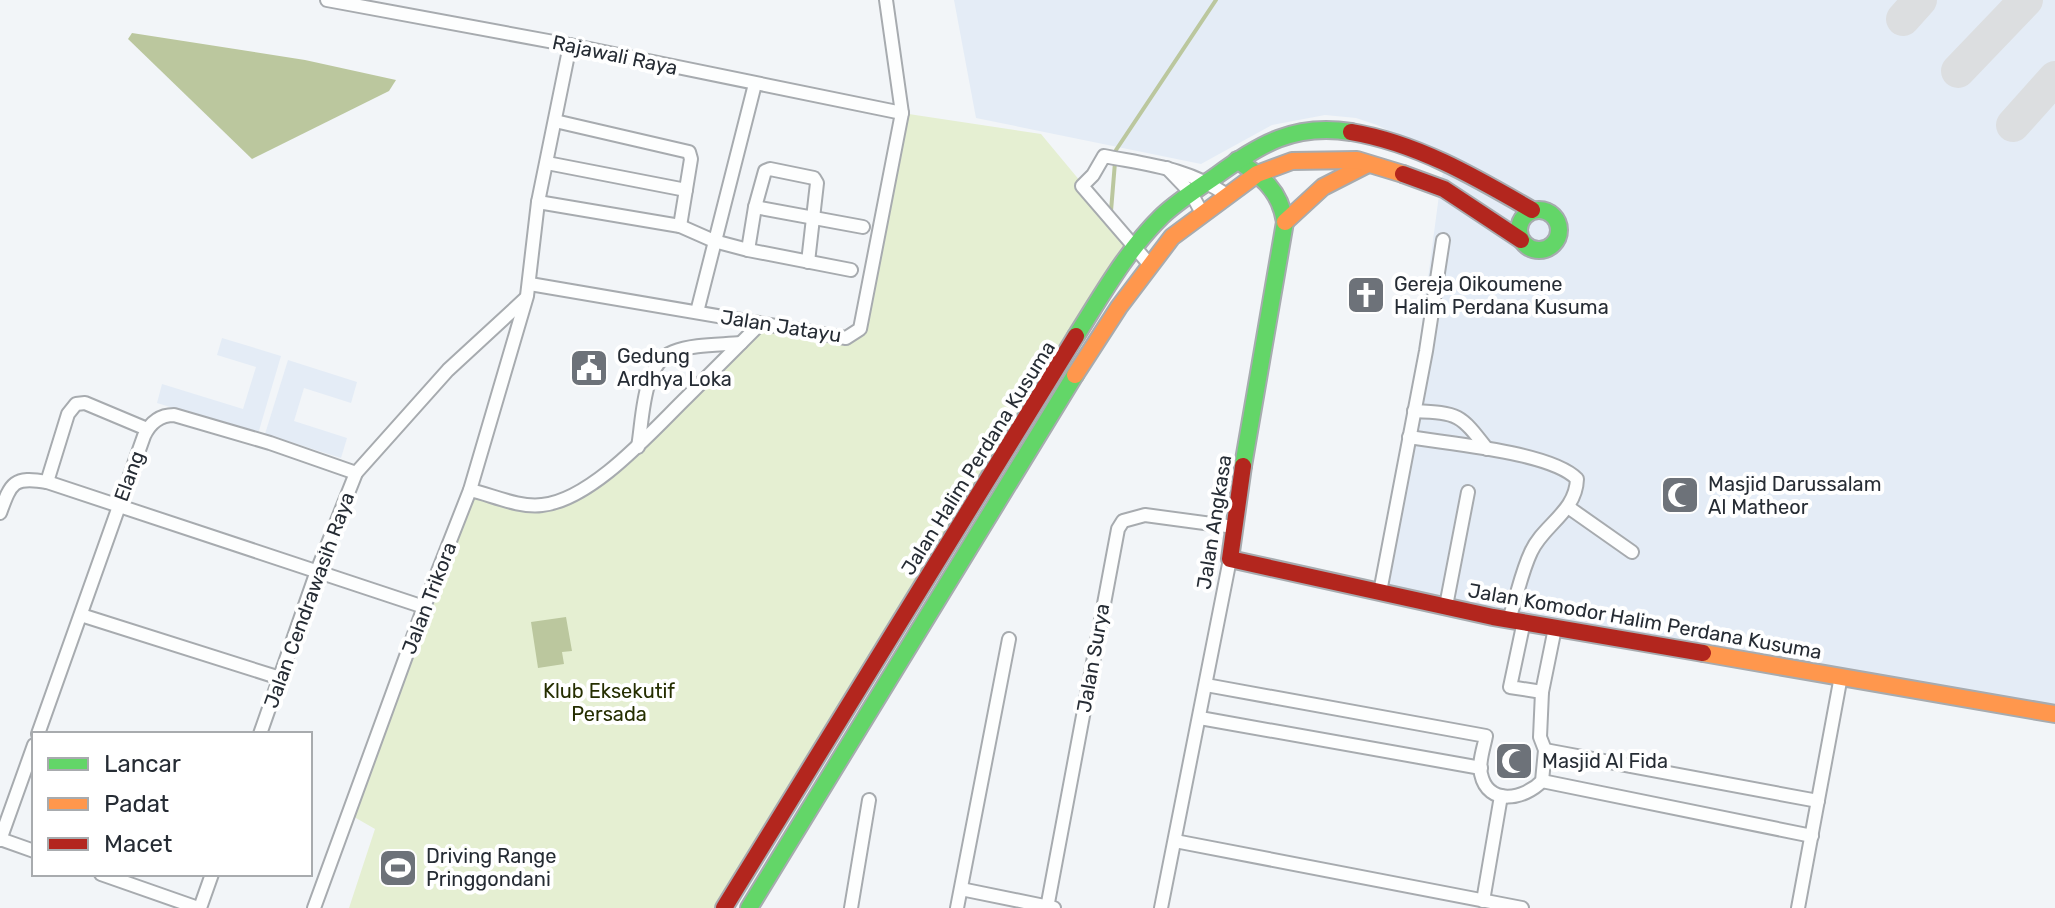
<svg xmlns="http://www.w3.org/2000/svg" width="2055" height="908" viewBox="0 0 2055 908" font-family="Rubik,sans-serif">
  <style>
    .built { fill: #e4ecf6 }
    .green { fill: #e5efd2 }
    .water { fill: #bbc79e }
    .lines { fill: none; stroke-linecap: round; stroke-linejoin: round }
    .stream { stroke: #bbc79e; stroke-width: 4 }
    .taxiway { stroke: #dcdee0; stroke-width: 34 }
    .street-casing { stroke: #a7abaf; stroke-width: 16 }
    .fast-casing { stroke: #a7abaf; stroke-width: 20 }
    .slow-casing { stroke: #a7abaf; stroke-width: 20 }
    .jam-casing { stroke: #a7abaf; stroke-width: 20 }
    .street { stroke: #fdfefe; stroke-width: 12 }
    .fast { stroke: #63d668; stroke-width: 16 }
    .slow { stroke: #ff974d; stroke-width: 16 }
    .jam { stroke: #b3261e; stroke-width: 16 }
    .labels { text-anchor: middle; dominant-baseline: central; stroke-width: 8; stroke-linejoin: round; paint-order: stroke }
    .street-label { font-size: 20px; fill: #262c34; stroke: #fff }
    .poi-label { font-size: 20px; fill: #262c34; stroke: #fff; text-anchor: start }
    .park-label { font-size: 20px; fill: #252e00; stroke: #fff }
  </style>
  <rect width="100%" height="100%" fill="#f2f5f8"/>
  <g class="built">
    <path d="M954,0H2055V711L1818,665L1376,588L1407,437L1441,180L1447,160L1377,125L1356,118L1325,115L1272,125L1201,164L976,118Z"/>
    <path d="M222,338L281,356L258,434L157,403L162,384L243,409L256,367L217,355Z"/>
    <path d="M288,360L357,382L351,403L304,388L294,421L347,438L341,458L265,434Z"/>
  </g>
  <path class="green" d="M902,113L1041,134L1135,247L724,908H349L375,829L349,814L470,490L542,505L611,470L760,324L855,334Z"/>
  <g class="water">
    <path d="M132,33L305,60L396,80L389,91L252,159L128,39Z"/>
    <path d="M566,617L572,651L562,652L564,664L538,668L531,622Z"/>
  </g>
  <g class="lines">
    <path class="stream" d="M1111,211L1116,150L1216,0"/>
    <g class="taxiway">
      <path d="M1903,19L1920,0"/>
      <path d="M1958,71L2026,0"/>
      <path d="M2013,125L2055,78"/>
    </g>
    <defs>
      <g id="street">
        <path d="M327,0L570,45L902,113"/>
        <path d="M555,121L689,152L691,159L680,226"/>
        <path d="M547,163L686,190"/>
        <path d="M1167,168L1191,193L1202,213"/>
        <path d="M538,202L680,226L714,241L748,250L851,270"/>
        <path d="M755,207L863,227"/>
        <path d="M748,250L755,207L765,171L770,169L814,178L817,183L808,262"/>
        <path d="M1150,265L1082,186L1093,175L1104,156C1150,165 1187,168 1227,195"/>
        <path d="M530,284L846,338L860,329L902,113L886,0"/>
        <path d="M697,312L755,84"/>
        <path d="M1414,411C1459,413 1460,414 1487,449"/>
        <path d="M1409,437C1449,444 1551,452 1577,479C1576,512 1543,525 1531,552C1521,573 1517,597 1509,619"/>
        <path d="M638,447C643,419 642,364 673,352C693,344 720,345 741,343"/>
        <path d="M47,482L68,414L76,404L85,403L147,429"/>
        <path d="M470,490C492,495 519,508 542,505C592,500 652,431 687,397C711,373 736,348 760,324"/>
        <path d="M1568,507L1632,552"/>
        <path d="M0,513C11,483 13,476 47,482L424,607"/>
        <path d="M1380,592L1426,351L1443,240"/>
        <path d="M1446,606L1468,492"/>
        <path d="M81,615L280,678"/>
        <path d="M1524,621L1510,687L1542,692"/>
        <path d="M1206,685L1486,736C1484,747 1478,763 1481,774C1488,807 1525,799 1542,781L1545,750L1540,737L1542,692L1555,628"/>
        <path d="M1200,718L1481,768"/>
        <path d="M38,734L144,436C150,423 159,415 174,415L270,443L356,473"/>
        <path d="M260,734L317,571L356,473L448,370L525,299"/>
        <path d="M1545,750L1818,801"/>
        <path d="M1542,781L1812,836"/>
        <path d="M0,839L34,851"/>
        <path d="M0,840L34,745"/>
        <path d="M1175,841L1522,908"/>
        <path d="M101,874L198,908"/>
        <path d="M961,889L1054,908"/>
        <path d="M1483,901L1501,796"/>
        <path d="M200,908L212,874"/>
        <path d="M314,908L424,607L470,490L527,296L538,202L570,45"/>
        <path d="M851,908L869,800"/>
        <path d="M957,908L1009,639"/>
        <path d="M1047,908L1118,529L1123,521L1145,515L1234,527"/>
        <path d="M1161,908L1230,559"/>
        <path d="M1798,908L1841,676"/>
      </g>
      <g id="fast">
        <path d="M1237,160C1262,177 1280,190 1285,222L1243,466"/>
        <circle cx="1539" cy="230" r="20"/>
        <path d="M1076,336C1102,295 1127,250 1162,216C1178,201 1197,189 1216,176C1260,144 1294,123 1351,132"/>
        <path d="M749,908L1075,375"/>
      </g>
      <g id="slow">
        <path d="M1285,222L1323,187L1368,164"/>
        <path d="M1075,375L1119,307L1172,237L1257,174L1292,161L1357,160L1403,174"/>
        <path d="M1703,653L2055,714"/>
      </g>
      <g id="jam">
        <path d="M1351,132C1417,143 1475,177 1532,210"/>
        <path d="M1403,174L1444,189L1521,240"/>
        <path d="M1243,466L1230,559L1493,617L1703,653"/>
        <path d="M724,908L1076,336"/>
      </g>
    </defs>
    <use href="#street" class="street-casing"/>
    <use href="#fast" class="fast-casing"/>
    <use href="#slow" class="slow-casing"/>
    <use href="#jam" class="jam-casing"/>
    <use href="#street" class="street"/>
    <use href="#fast" class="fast"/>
    <use href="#slow" class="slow"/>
    <use href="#jam" class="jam"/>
  </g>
  <defs>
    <symbol id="church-square" viewBox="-11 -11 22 22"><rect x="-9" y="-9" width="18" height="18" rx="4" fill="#6d7279" stroke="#fff"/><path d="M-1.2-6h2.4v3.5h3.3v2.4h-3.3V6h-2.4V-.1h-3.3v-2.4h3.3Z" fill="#fff"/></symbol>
    <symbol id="civic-square" viewBox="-11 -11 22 22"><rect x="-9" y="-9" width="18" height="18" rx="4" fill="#6d7279" stroke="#fff"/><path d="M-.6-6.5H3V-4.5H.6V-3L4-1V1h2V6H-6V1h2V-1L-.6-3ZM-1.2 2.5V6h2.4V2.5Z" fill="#fff"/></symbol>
    <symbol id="mosque-square" viewBox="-11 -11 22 22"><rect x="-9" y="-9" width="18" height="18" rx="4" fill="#6d7279" stroke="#fff"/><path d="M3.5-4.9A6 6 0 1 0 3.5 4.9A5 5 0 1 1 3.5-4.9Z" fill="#fff"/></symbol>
    <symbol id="stadium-square" viewBox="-11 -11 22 22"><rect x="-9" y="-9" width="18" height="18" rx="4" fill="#6d7279" stroke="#fff"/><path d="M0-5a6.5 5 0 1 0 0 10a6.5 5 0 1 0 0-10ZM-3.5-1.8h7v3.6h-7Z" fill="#fff"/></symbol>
  </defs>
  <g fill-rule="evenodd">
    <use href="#church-square" x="1344" y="273" width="44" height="44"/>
    <use href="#civic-square" x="567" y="346" width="44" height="44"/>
    <use href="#mosque-square" x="1658" y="473" width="44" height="44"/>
    <use href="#mosque-square" x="1492" y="739" width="44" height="44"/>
    <use href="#stadium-square" x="376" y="846" width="44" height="44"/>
  </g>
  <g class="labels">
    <g class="street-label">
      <text transform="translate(615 55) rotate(12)">Rajawali Raya</text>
      <text transform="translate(781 326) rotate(9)">Jalan Jatayu</text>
      <text transform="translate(978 458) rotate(-58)">Jalan Halim Perdana Kusuma</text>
      <text transform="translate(129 476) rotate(-70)">Elang</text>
      <text transform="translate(1214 522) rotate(-81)">Jalan Angkasa</text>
      <text transform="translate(429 598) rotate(-69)">Jalan Trikora</text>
      <text transform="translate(309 600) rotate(-70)">Jalan Cendrawasih Raya</text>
      <text transform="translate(1645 621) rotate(10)">Jalan Komodor Halim Perdana Kusuma</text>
      <text transform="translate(1093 658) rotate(-80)">Jalan Surya</text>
    </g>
    <g class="poi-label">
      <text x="1394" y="284">Gereja Oikoumene<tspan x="1394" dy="23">Halim Perdana Kusuma</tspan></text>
      <text x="617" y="356">Gedung<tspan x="617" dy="23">Ardhya Loka</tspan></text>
      <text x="1708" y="484">Masjid Darussalam<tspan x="1708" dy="23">Al Matheor</tspan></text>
      <text x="1542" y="761">Masjid Al Fida</text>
      <text x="426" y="856">Driving Range<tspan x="426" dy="23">Pringgondani</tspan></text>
    </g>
    <g class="park-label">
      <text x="609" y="691">Klub Eksekutif<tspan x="609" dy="23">Persada</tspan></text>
    </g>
  </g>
  <rect x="32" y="732" width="280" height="144" fill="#ffffff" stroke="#a8abae" stroke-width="2"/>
  <rect x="48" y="758" width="40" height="12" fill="#63d668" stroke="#a8abae" stroke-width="2"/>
  <text x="104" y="772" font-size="24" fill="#262c34">Lancar</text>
  <rect x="48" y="798" width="40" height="12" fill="#ff974d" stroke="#a8abae" stroke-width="2"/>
  <text x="104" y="812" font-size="24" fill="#262c34">Padat</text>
  <rect x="48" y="838" width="40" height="12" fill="#b3261e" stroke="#a8abae" stroke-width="2"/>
  <text x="104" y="852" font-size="24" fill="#262c34">Macet</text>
</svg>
